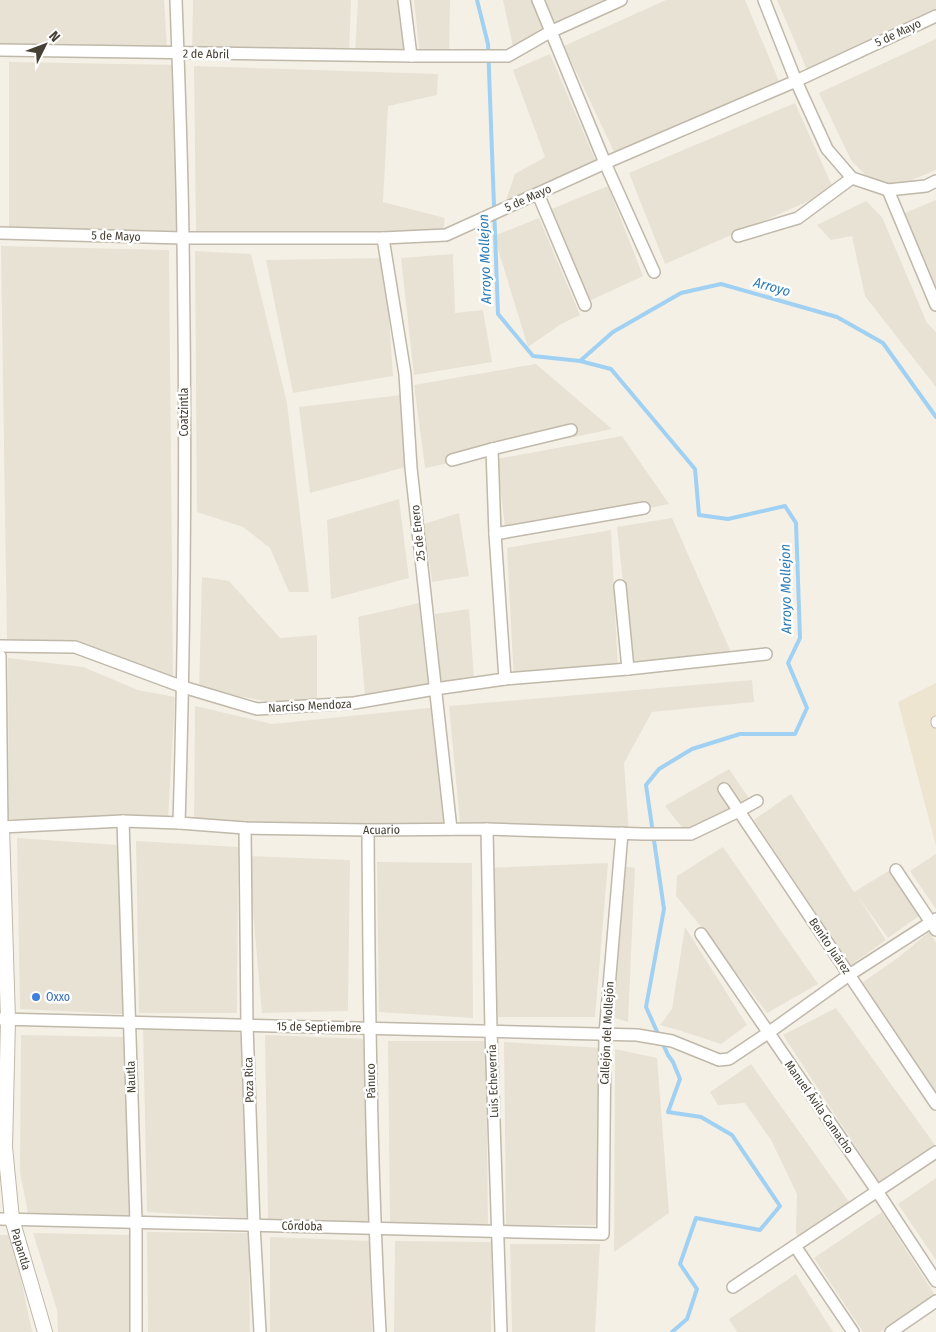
<svg xmlns="http://www.w3.org/2000/svg" width="936" height="1332" viewBox="0 0 936 1332" font-family="'Fira Sans Condensed',sans-serif">
  <style>
    .residential { fill: #e8e2d4 }
    .education { fill: #ede5d0 }
    .lines { fill: none; stroke-linecap: round; stroke-linejoin: round }
    .stream { stroke: #a0d1f3; stroke-width: 4 }
    .pedestrian-casing { stroke: #c0b8a9; stroke-width: 11 }
    .minor-casing { stroke: #c0b8a9; stroke-width: 14 }
    .tertiary-casing { stroke: #c0b8a9; stroke-width: 16 }
    .pedestrian { stroke: #fff; stroke-width: 9 }
    .minor { stroke: #fff; stroke-width: 11 }
    .tertiary { stroke: #fff; stroke-width: 14 }
    .shop-dot { fill: #3f7fe0; stroke: #fff; stroke-width: 2 }
    .labels { text-anchor: middle; dominant-baseline: central; stroke-width: 5; stroke-linejoin: round; paint-order: stroke }
    .street-label { font-size: 12px; fill: #474035; stroke: #fff }
    .shop-label { font-size: 12px; fill: #366cbe; stroke: #fff; text-anchor: start }
    .water-label { font-size: 14px; font-style: italic; fill: #2b7bb6; stroke: #fff }
  </style>
  <rect width="100%" height="100%" fill="#f4f0e6"/>
  <g class="residential">
    <path d="M0,0H164L167,49L0,47Z"/>
    <path d="M193,0H351L349,54L192,51Z"/>
    <path d="M358,0H407L412,55H355Z"/>
    <path d="M414,0H450L449,57L420,58Z"/>
    <path d="M503,0H532L545,37L514,51Z"/>
    <path d="M545,0H618L556,28Z"/>
    <path d="M666,0H745L781,86L617,158L564,46Z"/>
    <path d="M777,0H936V14L808,72Z"/>
    <path d="M936,39V170L902,184L873,183L851,160L819,93Z"/>
    <path d="M550,54L597,164L505,203L515,174L545,157L513,70Z"/>
    <path d="M9,62L180,65L177,233L9,227Z"/>
    <path d="M194,66L438,74L437,95L388,106L383,202L445,218L443,231L347,235L196,234Z"/>
    <path d="M795,103L834,190L665,264L629,173Z"/>
    <path d="M608,186L643,276L587,302L549,210Z"/>
    <path d="M936,200V288L905,213Z"/>
    <path d="M866,201L882,217L927,323L936,332V387L865,296L852,236L831,240L817,225Z"/>
    <path d="M539,218L580,315L561,324L528,347L494,236Z"/>
    <path d="M1,246L169,250L173,680L78,646L7,643Z"/>
    <path d="M195,251L251,254L287,403L309,592H289L270,548L243,527L197,512Z"/>
    <path d="M453,254L455,313L483,310L492,362L414,375L401,258Z"/>
    <path d="M385,258L393,376L293,393L266,260Z"/>
    <path d="M536,364L612,429L425,468L414,385Z"/>
    <path d="M401,395L406,467L310,493L299,407Z"/>
    <path d="M622,436L669,504L506,536L497,459Z"/>
    <path d="M399,499L409,578L331,599L327,520Z"/>
    <path d="M459,513L469,576L432,582L424,524Z"/>
    <path d="M672,518L734,659L633,674L617,527Z"/>
    <path d="M611,530L618,671L514,682L507,548Z"/>
    <path d="M202,577L229,581L280,638L317,635V700L282,704L199,689Z"/>
    <path d="M419,603L428,686L365,696L358,617Z"/>
    <path d="M469,609L474,678L441,682L435,614Z"/>
    <path d="M8,658L83,667L138,690L175,697L168,820L9,819Z"/>
    <path d="M752,680L754,702L652,712L624,763L629,833H461L449,706Z"/>
    <path d="M195,706L272,724L438,707L449,833L194,826Z"/>
    <path d="M729,769L750,800L685,831L665,806Z"/>
    <path d="M791,794L854,892L890,870L919,916L888,938L857,895L886,940L848,967L748,824Z"/>
    <path d="M17,838L118,845L123,1014L20,1009Z"/>
    <path d="M136,841L238,847L237,1013H139Z"/>
    <path d="M723,847L818,984L767,1013L694,918L676,896L677,876Z"/>
    <path d="M936,854V909L910,871Z"/>
    <path d="M248,856L350,860L348,1011L262,1013Z"/>
    <path d="M377,862L472,863L473,1018L379,1012Z"/>
    <path d="M608,863L595,1017H498L486,868Z"/>
    <path d="M622,866L635,868L628,1022L612,1017Z"/>
    <path d="M685,927L747,1025L721,1044L675,1029L660,1025L672,1009Z"/>
    <path d="M929,932L936,942V1093L860,984L899,957Z"/>
    <path d="M836,1008L935,1145L879,1182L783,1035Z"/>
    <path d="M143,1028L246,1032L248,1218L147,1212Z"/>
    <path d="M21,1035L126,1037L129,1222L29,1218L20,1172Z"/>
    <path d="M265,1035L368,1039L371,1221L268,1222Z"/>
    <path d="M388,1041H486L488,1227L390,1224Z"/>
    <path d="M504,1042L603,1048L602,1225H506Z"/>
    <path d="M615,1049L657,1058L669,1213L614,1252Z"/>
    <path d="M751,1064L849,1202L799,1241L796,1233L797,1194L771,1140L745,1103L718,1105L710,1092Z"/>
    <path d="M936,1178V1260L898,1204Z"/>
    <path d="M882,1212L936,1297L880,1332H863L814,1258Z"/>
    <path d="M147,1232L249,1233L250,1332H148Z"/>
    <path d="M33,1233L132,1235V1332H58L57,1310Z"/>
    <path d="M0,1235H12L32,1332H0Z"/>
    <path d="M270,1237L369,1241L372,1332H270Z"/>
    <path d="M395,1241L492,1242L491,1332H394Z"/>
    <path d="M510,1244H600L595,1332H512Z"/>
    <path d="M796,1274L833,1332H737L729,1319Z"/>
  </g>
  <path class="education" d="M936,683V846L898,702Z"/>
  <g class="lines">
    <g class="stream">
      <path d="M477,0L488,44L498,314L533,356L580,361L611,369L695,469L699,515L728,519L785,506L796,523L800,638L788,663L807,708L795,734H740L692,749L659,769L646,785L664,909L646,1007L659,1036"/>
      <path d="M580,361L613,332L681,293L721,284L837,317L883,343L936,417"/>
      <path d="M662,1042L668,1055L673,1062L680,1079L668,1112L701,1117L732,1135L780,1206L760,1230L696,1218L680,1264L697,1289L687,1319L672,1332"/>
    </g>
    <defs>
      <path id="pedestrian" d="M936,721V723"/>
      <g id="minor">
        <path d="M176,0C179,80 182,160 183,240C186,434 185,629 179,823"/>
        <path d="M404,0L411,56"/>
        <path d="M538,0L605,163L654,272"/>
        <path d="M764,0L796,81L827,149L852,178L888,190L926,186L936,181"/>
        <path d="M0,50L411,56H508L550,32L621,0"/>
        <path d="M888,190L936,305"/>
        <path d="M538,194L585,305"/>
        <path d="M0,233L183,238H383L446,235L605,163L796,81L936,16"/>
        <path d="M738,236L798,218L852,178"/>
        <path d="M383,238L405,374L411,468L451,829"/>
        <path d="M492,449L495,534L505,679"/>
        <path d="M452,460L492,449L571,430"/>
        <path d="M495,534L644,508"/>
        <path d="M620,586L628,669"/>
        <path d="M0,646L75,647L183,687L257,709L354,703L435,689L505,679L628,669L766,654"/>
        <path id="s1" d="M0,656L2,827L123,821L179,823L245,828L368,830L487,829L643,834H691L739,811L757,801"/>
        <path d="M724,789L936,1104"/>
        <path d="M123,821L136,1222V1332"/>
        <path d="M245,828L247,1025L254,1225L260,1332"/>
        <path d="M487,829L491,1031L501,1332"/>
        <path d="M368,830C369,997 371,1165 380,1332"/>
        <path d="M896,870L936,930"/>
        <path d="M701,934L877,1191L936,1281"/>
        <path d="M0,1019L637,1035L672,1041L719,1060L729,1059L768,1033L849,975L936,919"/>
        <path d="M0,1219L603,1234L605,1034L622,833"/>
        <path d="M795,1246L853,1332"/>
        <path d="M733,1287L936,1152"/>
        <path d="M891,1332L936,1301"/>
      </g>
      <g id="tertiary">
        <path id="s2" d="M0,827H2L8,1020L5,1147L12,1219L45,1332"/>
      </g>
    </defs>
    <use href="#pedestrian" class="pedestrian-casing"/>
    <use href="#minor" class="minor-casing"/>
    <use href="#tertiary" class="tertiary-casing"/>
    <use href="#pedestrian" class="pedestrian"/>
    <use href="#minor" class="minor"/>
    <use href="#tertiary" class="tertiary"/>
  </g>
  <circle class="shop-dot" cx="36" cy="997" r="5"/>
  <g class="labels">
    <g class="street-label">
      <text transform="translate(898 33) rotate(-25)">5 de Mayo</text>
      <text transform="translate(206 54) rotate(1)">2 de Abril</text>
      <text transform="translate(528 198) rotate(-24)">5 de Mayo</text>
      <text transform="translate(116 236) rotate(2)">5 de Mayo</text>
      <text transform="translate(184 412) rotate(-90)">Coatzintla</text>
      <text transform="translate(418 533) rotate(-96)">25 de Enero</text>
      <text transform="translate(310 706) rotate(-3)">Narciso Mendoza</text>
      <text stroke="none"><textPath href="#s1" startOffset="551">Acuario</textPath></text>
      <text transform="translate(830 946) rotate(56)">Benito Juárez</text>
      <text transform="translate(319 1027) rotate(1)">15 de Septiembre</text>
      <text transform="translate(607 1033) rotate(-87)">Callejón del Mollejón</text>
      <text transform="translate(131 1077) rotate(-92)">Nautla</text>
      <text transform="translate(249 1080) rotate(-92)">Poza Rica</text>
      <text transform="translate(371 1081) rotate(-91)">Pánuco</text>
      <text transform="translate(493 1081) rotate(-92)">Luis Echeverría</text>
      <text transform="translate(819 1107) rotate(55)">Manuel Ávila Camacho</text>
      <text transform="translate(302 1226) rotate(1)">Córdoba</text>
      <text stroke="none"><textPath href="#s2" startOffset="426">Papantla</textPath></text>
    </g>
    <g class="shop-label">
      <text x="46" y="997">Oxxo</text>
    </g>
    <g class="water-label">
      <text transform="translate(485 259) rotate(-92)">Arroyo Mollejon</text>
      <text transform="translate(772 287) rotate(16)">Arroyo</text>
      <text transform="translate(786 589) rotate(-91)">Arroyo Mollejon</text>
    </g>
  </g>
  <g transform="translate(45 45) rotate(48)" stroke="#ffffff" stroke-width="4" paint-order="stroke">
  <path d="M0-4L9 19L0 12L-9 19Z" fill="#474035"/>
  <text y="-8" font-size="14" font-weight="bold" text-anchor="middle" fill="#474035">N</text>
  </g>
</svg>
